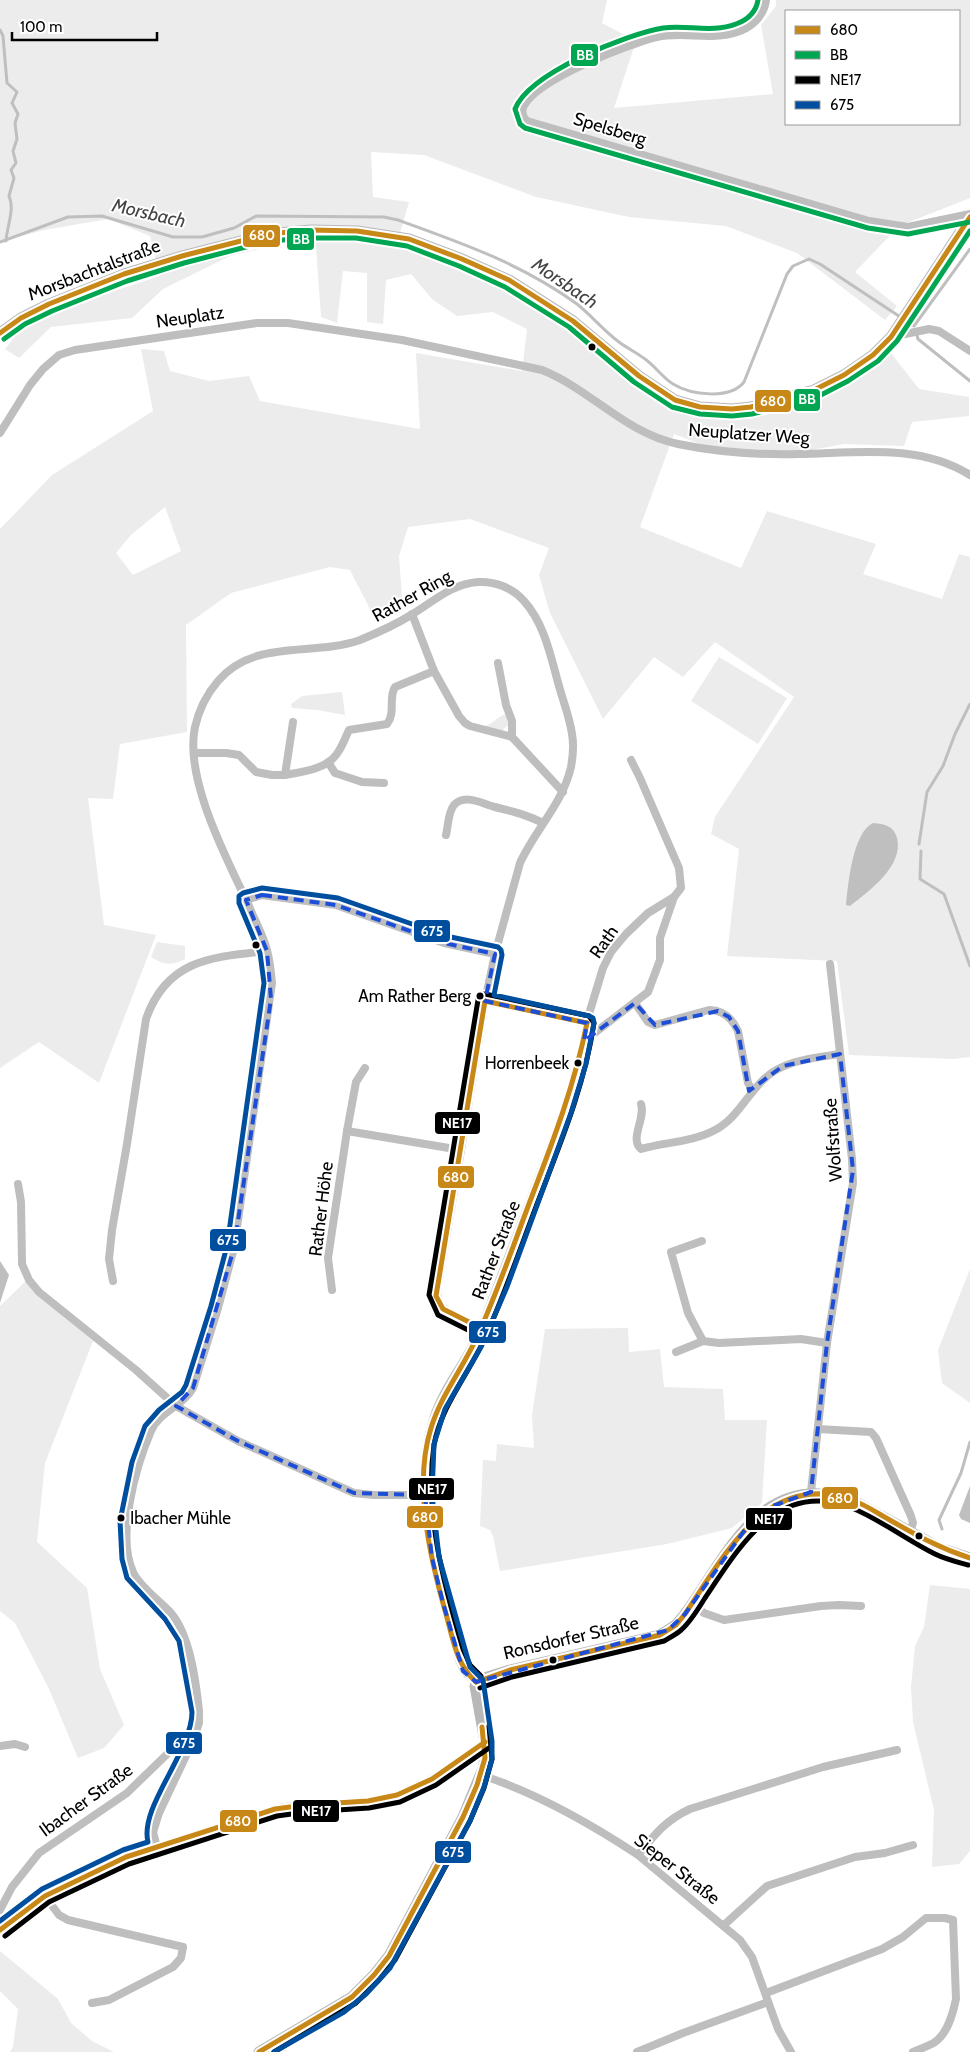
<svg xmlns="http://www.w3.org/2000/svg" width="970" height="2052" viewBox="0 0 970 2052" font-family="Cabin,sans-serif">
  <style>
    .green { fill: #ececec; fill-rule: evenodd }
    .water { fill: #bfbfbf }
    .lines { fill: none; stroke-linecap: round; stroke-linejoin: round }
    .stream { stroke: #bfbfbf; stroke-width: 3 }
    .street { stroke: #bebebe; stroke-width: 8 }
    .secondary { stroke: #b8b8b8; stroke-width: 11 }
    .bus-1-casing { stroke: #fff; stroke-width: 9 }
    .bus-2-casing { stroke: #fff; stroke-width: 9 }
    .bus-3-casing { stroke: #fff; stroke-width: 9 }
    .bus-4-casing { stroke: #fff; stroke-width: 9 }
    .bus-1 { stroke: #c88817; stroke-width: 5 }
    .bus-2 { stroke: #00a651; stroke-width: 5 }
    .bus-3 { stroke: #000; stroke-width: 5 }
    .bus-4 { stroke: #004f9f; stroke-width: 5 }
    .marked { fill: none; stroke: #1d4ed8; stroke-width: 4; stroke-dasharray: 10 6; stroke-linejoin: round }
    .bus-dot { fill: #000; stroke: #fff; stroke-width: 2 }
    .labels { text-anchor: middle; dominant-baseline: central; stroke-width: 4; stroke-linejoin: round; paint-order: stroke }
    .bus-label { font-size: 17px; fill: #000; stroke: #fff; text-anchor: end }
    .street-label { font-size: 18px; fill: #000; stroke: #fff }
    .water-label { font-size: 19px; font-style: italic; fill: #444; stroke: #fff }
    .line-badge { stroke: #fff; stroke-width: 2 }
    .badge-label { font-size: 14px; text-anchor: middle; font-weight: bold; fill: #fff }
  </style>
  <rect width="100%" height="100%" fill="#fff"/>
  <g class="green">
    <path d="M0,0H607L602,23L636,41L614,108L773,94L761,25L776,6V0H970V198L899,226L855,272L897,306L885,320L797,253L726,226L629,217L536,197L424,155L371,152L373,197L409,202L398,240L413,242L507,285L578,331L664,402L699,414L754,415L805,399L891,353L919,389L969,397V416L912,422L904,446L844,444L801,452L716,450L674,434L640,527L741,568L767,511L876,544L863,574L942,599L959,554L970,557V1057L954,1059L849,1055L837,961L727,956L739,849L711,834L715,817L794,697L715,642L683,677L654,657L603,719L550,613L539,575L549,548L470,519L408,527L399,556L403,611L377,623L350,570L330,567L231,593L186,625L187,732L120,744L113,799L88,798L104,925L156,935L99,1083L39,1042L0,1068V529L52,475L153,411L141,349L164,351L170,371L209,381L249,376L260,401L420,429L416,353L522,371L527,329L493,312L457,316L432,299L411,274L386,280L383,324L367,322V273L343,271L337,323L321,317L316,247L281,244L230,256L163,289L132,318L51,327L19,358L5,349L21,329L74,304L160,276L150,236L108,219L44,230L0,242ZM786,11H959V124H786ZM165,507L181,551L133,575L116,553L131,535Z"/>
    <path d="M719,657L787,698L758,744L691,701Z"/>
    <path d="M342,692L345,715L317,710L292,708L291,704L302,696Z"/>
    <path d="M507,714L509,724L502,731L484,726C494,725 497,715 507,714Z"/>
    <path d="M157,942L185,946V959C171,966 164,965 151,957Z"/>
    <path d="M970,1269V1403L942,1383L938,1350Z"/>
    <path d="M27,1280L46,1300L93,1341L45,1463L37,1542L87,1588L100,1669L124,1725L104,1748L78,1758L49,1689L15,1623L0,1611V1306Z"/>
    <path d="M628,1328L629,1352L660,1349L664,1387L723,1389L725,1420H767L762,1503L732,1528L667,1544L500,1571L493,1536L490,1530L480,1526L483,1460L496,1461L497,1444L534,1448L532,1415L545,1329Z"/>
    <path d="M930,1585L970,1589V1851L959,1864L932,1867L934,1810L913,1722L911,1687L915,1646L924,1627Z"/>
    <path d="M0,1951L58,1999L71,2023L92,2041L114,2052H10L13,2047L18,2009L0,1991Z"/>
  </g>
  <g class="water">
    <path d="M873,823C885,824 894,826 897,838C904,866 869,891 850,906L846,905C848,884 853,832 873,823Z"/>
    <path d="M0,1261L9,1275L0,1303Z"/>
    <path d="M970,1486V1523L961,1519L959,1515Z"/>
  </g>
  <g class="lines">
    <g class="stream">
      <path d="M0,30L3,36L7,83L17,92L12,103L18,114L15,123L17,139L13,151L16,163L11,170L14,178L9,196C15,209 7,226 6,241"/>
      <path d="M0,242L68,217L102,216L173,237H202L234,228L256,216L384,217L398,220C462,243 522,264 577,304C592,316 604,331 619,342C627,348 637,353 645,359C655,366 663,378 673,384C691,395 730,400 744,382L787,274L793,266L809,259L820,264L914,326L970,249"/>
      <path d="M916,332L918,339L970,381"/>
      <path d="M919,844L927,792L943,766L955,734L970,704"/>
      <path d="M921,851L920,879L944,894L970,966"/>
      <path d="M942,1529L939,1520L961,1473L970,1442"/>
    </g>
    <g class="street">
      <path d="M766,0C764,16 752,27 737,32C712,41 683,31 657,37C637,41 495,93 527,121L869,221L908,227L970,214"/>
      <path d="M891,337L929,329L939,331L970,351"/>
      <path d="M0,433L30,385L43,369L59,355L75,350L257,323H288L402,340L542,370C590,389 625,433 678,444C717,452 759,455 799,454C856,453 919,443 970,475"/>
      <path d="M498,663L506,705L512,721V737"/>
      <path d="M434,671L459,716L465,723L470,726L512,737L563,792"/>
      <path d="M194,753H226L239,755L256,772L272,775H285L293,722"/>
      <path d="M328,762L335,773L362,782L384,783"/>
      <path d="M285,775C301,772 326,769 336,755C342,748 345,738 349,730L387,724C396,713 388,698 395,687L434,671L412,614"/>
      <path d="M446,835C448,827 448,812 454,805C465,793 483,804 495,807C514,812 525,814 543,823"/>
      <path d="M246,900L262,895L336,905L444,943L495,954"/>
      <path d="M485,1001L587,1023"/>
      <path d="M635,1003L648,1022L655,1025L709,1010C723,1010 732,1018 738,1031L748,1083L753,1091"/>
      <path d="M584,1041L648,992L660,960V938L674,897"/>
      <path d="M365,1068L356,1082L347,1131L461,1150"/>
      <path d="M641,1104C646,1118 629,1139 641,1149C665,1142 693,1142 715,1130C736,1119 746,1097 762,1081C782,1060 814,1058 840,1054"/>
      <path d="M18,1184L21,1202L22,1264L29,1280L39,1292L136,1370L176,1406L238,1441L354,1493L374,1495H425"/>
      <path d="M702,1241L671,1252L688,1313L703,1341"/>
      <path d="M113,1281L109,1259L112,1230L127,1144L146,1019C167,959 212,957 267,951"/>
      <path d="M332,1290L328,1258L347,1131"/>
      <path d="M676,1352L703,1341L719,1343L801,1339L827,1343"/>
      <path d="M818,1429L871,1432L876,1438L911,1516L913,1523L910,1532"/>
      <path d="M811,1492L827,1343L853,1183L852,1159L830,964"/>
      <path d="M692,1604L704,1613L724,1620L821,1606L839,1605L861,1606"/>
      <path d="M476,1682C458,1670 456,1649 450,1629C431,1563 412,1486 433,1419C443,1386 468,1359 481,1328L564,1111L579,1062L589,1014L603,968L611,952L626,934L648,913L674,897L681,888L679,868L640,778L631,760"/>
      <path d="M0,1746L15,1744L25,1747"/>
      <path d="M481,1775C537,1793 588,1822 638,1855L740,1940L752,1957L778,2029L791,2052"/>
      <path d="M157,1847L153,1832L159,1813L192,1743L199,1723V1711C196,1682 190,1635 171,1613C160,1601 139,1586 133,1572C116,1535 136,1466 151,1431C159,1412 183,1406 193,1388L218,1308L234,1248L272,983C271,972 270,961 267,950C263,935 255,921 249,906C227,859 184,779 195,727C199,709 206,695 218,681C255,638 312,657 360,640C377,633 395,625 411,615C433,602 451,584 478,582C495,581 513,588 524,601C546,625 552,663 561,693C565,706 570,720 572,734C574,745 573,756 571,767C563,803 535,830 520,863L495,954L485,1001L461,1150L437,1291C436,1314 465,1320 481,1328"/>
      <path d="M638,1855C655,1834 666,1820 690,1809L823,1767L897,1750"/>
      <path d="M45,1896L59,1915L68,1920L183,1947L181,1958L173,1967L109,2000L92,2003"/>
      <path d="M0,1910L12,1887L39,1853L127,1793L198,1724"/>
      <path d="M724,1925L767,1886L855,1857L885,1853L913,1845"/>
      <path d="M0,1930L45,1896L126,1857L275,1809C314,1800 361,1807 397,1795C429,1785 457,1761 485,1742"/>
      <path d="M766,1993L882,1949L903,1937L926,1918H945L953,1920L956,1999C953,2013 948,2033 935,2042C929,2046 920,2049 913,2052"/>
      <path d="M637,2052L683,2033L768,2002"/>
    </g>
    <g class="secondary">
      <path d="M0,333L21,318L49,304L124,274L182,256L268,234L311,230L357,231L409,239L462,259L509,280L573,321L639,376L675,400L700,407L732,409L751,407L814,390L844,375L873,355L891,337L970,217"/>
      <path d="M259,2052L352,1997L374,1975L389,1956L463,1817L484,1766L485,1742L475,1686L478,1680L510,1670L660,1635L676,1625L685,1614C729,1553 762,1468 854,1501L940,1548L970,1558"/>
    </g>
    <defs>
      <g id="bus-1">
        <path d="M0,333L21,318L49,304L124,274L182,256L268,234L311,230L357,231L409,239L462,259L509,280L573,321L639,376L675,400L700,407L732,409L751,407L814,390L844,375L873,355L891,337L970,217"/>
        <path d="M485,1001L587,1023"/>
        <path d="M481,1328L443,1309L436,1296L485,1001"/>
        <path d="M476,1682C456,1664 453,1639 446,1614C430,1558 413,1485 431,1428C441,1395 463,1368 477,1337C498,1291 514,1243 532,1196C554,1139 575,1083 587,1023"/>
        <path d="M476,1682L510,1670L660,1635L676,1625L685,1614C725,1555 768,1468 854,1501C866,1505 877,1513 888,1519C916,1535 939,1548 970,1558"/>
        <path d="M0,1930L45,1896L126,1857L275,1809L305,1805L368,1801L397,1795L432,1779L485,1742"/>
        <path d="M259,2052L352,1997L374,1975L389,1956L463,1817L477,1785L485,1758L482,1727"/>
      </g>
      <g id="bus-2">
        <path d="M758,0C756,12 747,20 736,24C713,33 688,25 663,28C627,34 529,73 515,109L520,124L525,128L868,228L908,234L970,222"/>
        <path d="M4,339L25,324L52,311L127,281L184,263L269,241L311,238H356L407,246L459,266L505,287L569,327L634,382L672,407L700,414L732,416L752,414L817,397L848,381L878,361L897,341L970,231"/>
      </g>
      <g id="bus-3">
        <path d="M472,1332L438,1315L429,1295L478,1000L480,995L485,994L589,1016L594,1023C585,1084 561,1142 539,1199C521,1246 505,1294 484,1340C468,1375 441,1406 434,1445C424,1513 444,1585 463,1649L470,1665L481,1676"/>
        <path d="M480,1688L512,1677L664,1641C669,1638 675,1635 680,1631C690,1623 698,1609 705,1598C740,1546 778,1479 852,1508C881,1520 907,1540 935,1554C945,1559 957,1562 968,1565"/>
        <path d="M5,1936L49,1902L129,1864L277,1816L306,1812L369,1808L400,1802L436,1785L489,1748"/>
        <path d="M274,2052L356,2003L379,1980L395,1960L470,1821L484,1788L492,1759L489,1726"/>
      </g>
      <path id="bus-4" d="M0,1921L42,1889L123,1850L148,1842C139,1807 192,1752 192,1712L179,1641L165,1619L127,1578L122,1559L120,1521L132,1462L145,1426L159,1410L182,1392L186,1385L211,1306L227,1246L264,983L260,953L239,903V896L243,893L262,888L338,898L446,936L498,947L501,950L502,955L494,995L589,1016L593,1018L594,1023L586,1064L571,1113L507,1287L481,1347L445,1409L434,1444L432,1495L439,1557L470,1667L483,1680L492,1741V1759L484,1787L470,1821L390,1968L366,1994L344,2012L274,2052"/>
    </defs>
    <use href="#bus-1" class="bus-1-casing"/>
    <use href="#bus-2" class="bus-2-casing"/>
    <use href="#bus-3" class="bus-3-casing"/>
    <use href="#bus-4" class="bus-4-casing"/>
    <use href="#bus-1" class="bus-1"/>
    <use href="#bus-2" class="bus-2"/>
    <use href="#bus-3" class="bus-3"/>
    <use href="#bus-4" class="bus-4"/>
  </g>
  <path class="marked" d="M262,895L336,905L444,943L495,954L485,1001L587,1023L584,1041L635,1003L655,1025L718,1011L729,1017L738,1031L749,1091L783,1066L840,1054L853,1170L827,1343L811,1492L770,1507L749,1524L685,1614L668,1630L476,1682L463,1671L443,1603L432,1558L425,1495L354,1493L238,1441L176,1406L193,1388L234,1248L271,999L267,951L246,900Z"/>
  <g class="bus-dot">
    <circle cx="592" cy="347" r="4.5"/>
    <circle cx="256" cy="945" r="4.5"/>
    <circle cx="480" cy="996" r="4.5"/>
    <circle cx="578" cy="1063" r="4.5"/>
    <circle cx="121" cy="1518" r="4.5"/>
    <circle cx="919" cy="1536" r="4.5"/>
    <circle cx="553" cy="1660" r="4.5"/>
  </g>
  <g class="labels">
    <g class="bus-label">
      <text x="471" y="996">Am Rather Berg</text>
      <text x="569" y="1063">Horrenbeek</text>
      <text x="130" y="1518" text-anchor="start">Ibacher Mühle</text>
    </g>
    <g class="street-label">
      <text transform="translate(610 129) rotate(17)">Spelsberg</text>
      <text transform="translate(94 270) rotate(-21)">Morsbachtalstraße</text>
      <text transform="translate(190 317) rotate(-8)">Neuplatz</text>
      <text transform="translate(749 434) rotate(4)">Neuplatzer Weg</text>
      <text transform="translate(412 596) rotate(-29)">Rather Ring</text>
      <text transform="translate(604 942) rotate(-55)">Rath</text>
      <text transform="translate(833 1140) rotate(-94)">Wolfstraße</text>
      <text transform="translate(321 1209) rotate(-83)">Rather Höhe</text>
      <text transform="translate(496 1250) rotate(-69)">Rather Straße</text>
      <text transform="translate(571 1638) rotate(-13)">Ronsdorfer Straße</text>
      <text transform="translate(86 1800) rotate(-36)">Ibacher Straße</text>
      <text transform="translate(677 1869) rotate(38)">Sieper Straße</text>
    </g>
    <g class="water-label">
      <text transform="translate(149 213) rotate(13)">Morsbach</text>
      <text transform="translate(565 283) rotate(34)">Morsbach</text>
    </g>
  </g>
  <g class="line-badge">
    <rect x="570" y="43" width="29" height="24" rx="5" fill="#00a651"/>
    <rect x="242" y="224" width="39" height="24" rx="5" fill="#c88817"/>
    <rect x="286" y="227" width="29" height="24" rx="5" fill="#00a651"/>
    <rect x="793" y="388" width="28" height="24" rx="5" fill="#00a651"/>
    <rect x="754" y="389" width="38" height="24" rx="5" fill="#c88817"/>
    <rect x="413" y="919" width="38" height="24" rx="5" fill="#004f9f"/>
    <rect x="434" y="1111" width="47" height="24" rx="5" fill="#000"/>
    <rect x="437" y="1165" width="38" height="24" rx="5" fill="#c88817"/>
    <rect x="209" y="1228" width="38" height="24" rx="5" fill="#004f9f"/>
    <rect x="468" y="1320" width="39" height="24" rx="5" fill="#004f9f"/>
    <rect x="408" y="1477" width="47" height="24" rx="5" fill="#000"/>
    <rect x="821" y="1486" width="38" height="24" rx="5" fill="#c88817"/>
    <rect x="406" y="1505" width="38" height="24" rx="5" fill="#c88817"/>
    <rect x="745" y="1507" width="48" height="24" rx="5" fill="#000"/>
    <rect x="165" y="1731" width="38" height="24" rx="5" fill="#004f9f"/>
    <rect x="292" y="1799" width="48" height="24" rx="5" fill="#000"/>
    <rect x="219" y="1809" width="39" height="24" rx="5" fill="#c88817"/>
    <rect x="434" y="1840" width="38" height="24" rx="5" fill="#004f9f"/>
  </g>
  <g class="badge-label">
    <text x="585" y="60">BB</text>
    <text x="262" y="240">680</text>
    <text x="301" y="244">BB</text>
    <text x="807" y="404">BB</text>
    <text x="773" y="406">680</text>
    <text x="432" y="936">675</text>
    <text x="457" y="1128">NE17</text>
    <text x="456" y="1182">680</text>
    <text x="228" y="1245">675</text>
    <text x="488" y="1337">675</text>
    <text x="432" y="1494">NE17</text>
    <text x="840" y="1503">680</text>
    <text x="425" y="1522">680</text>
    <text x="769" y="1524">NE17</text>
    <text x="184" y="1748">675</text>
    <text x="316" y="1816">NE17</text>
    <text x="238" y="1826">680</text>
    <text x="453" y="1857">675</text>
  </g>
  <rect x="785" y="10" width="175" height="115" fill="#ffffff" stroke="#999999"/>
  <rect x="795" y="26" width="25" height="8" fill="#c88817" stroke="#999999"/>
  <text x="830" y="35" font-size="15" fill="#000000">680</text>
  <rect x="795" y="51" width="25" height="8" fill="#00a651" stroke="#999999"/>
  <text x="830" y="60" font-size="15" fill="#000000">BB</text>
  <rect x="795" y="76" width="25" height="8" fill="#000000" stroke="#999999"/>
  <text x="830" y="85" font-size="15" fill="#000000">NE17</text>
  <rect x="795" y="101" width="25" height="8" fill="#004f9f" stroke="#999999"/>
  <text x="830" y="110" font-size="15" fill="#000000">675</text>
  <path d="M12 32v8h145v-8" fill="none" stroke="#000000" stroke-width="2.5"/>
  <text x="20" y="32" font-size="15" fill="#000000" stroke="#ffffff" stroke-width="4" paint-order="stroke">100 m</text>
</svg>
